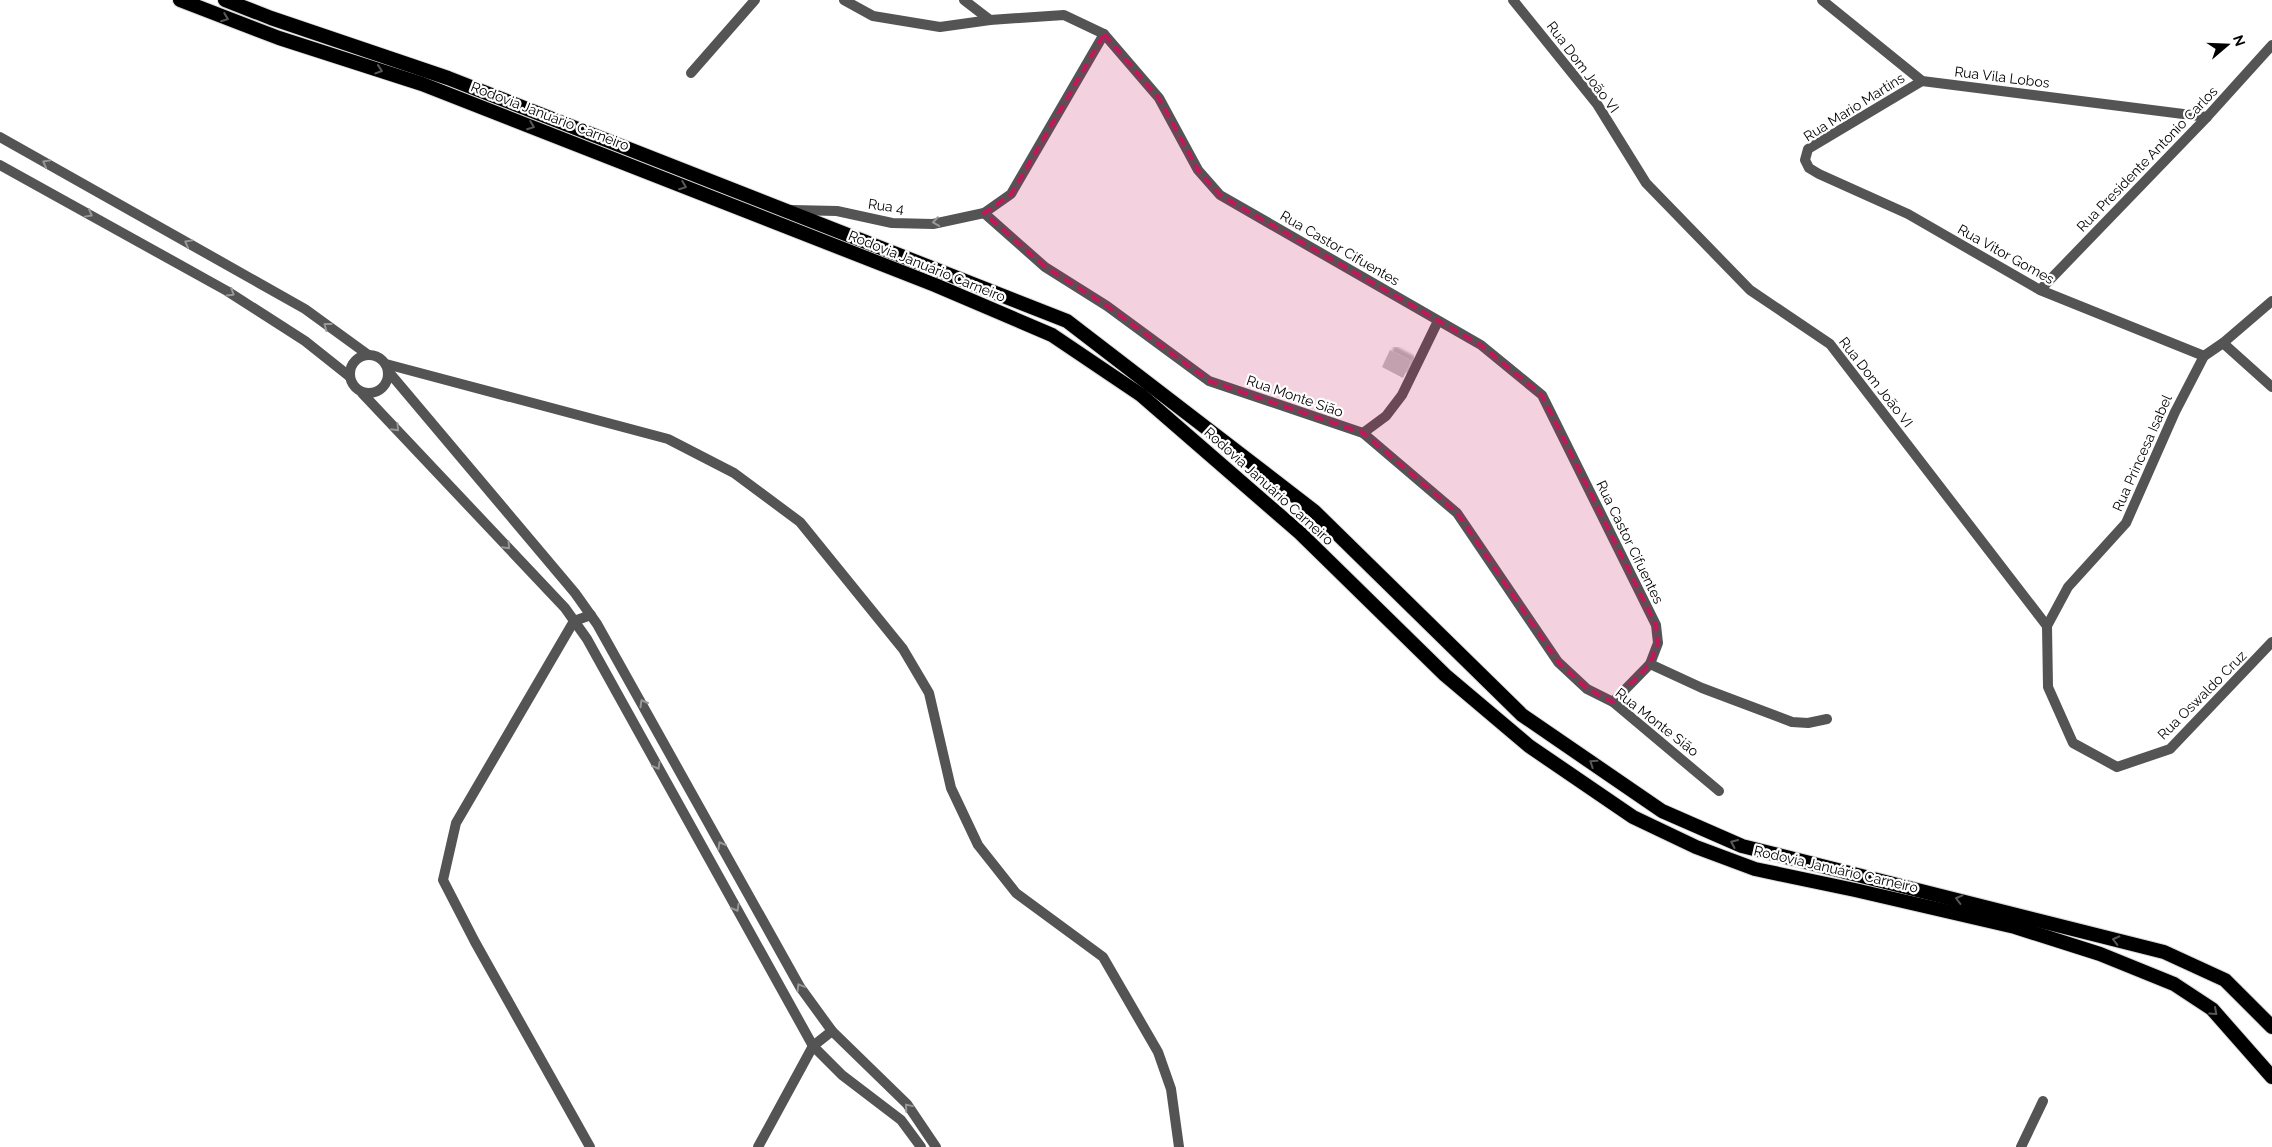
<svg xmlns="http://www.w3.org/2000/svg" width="2272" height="1147" viewBox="0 0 2272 1147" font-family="Raleway,sans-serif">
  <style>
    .building { fill: #c4c4c4; filter: url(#shadow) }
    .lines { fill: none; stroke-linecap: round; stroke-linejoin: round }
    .trunk-casing { stroke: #dbdbdb; stroke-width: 16 }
    .minor { stroke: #545454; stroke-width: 10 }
    .trunk { stroke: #000; stroke-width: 14 }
    .oneway { stroke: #595959 }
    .oneway2 { stroke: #989898 }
    .marked { fill: #c2185b; fill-opacity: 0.2; stroke: #c2185b; stroke-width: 4; stroke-dasharray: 10 6; stroke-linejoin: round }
    .labels { text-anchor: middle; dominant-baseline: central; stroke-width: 4.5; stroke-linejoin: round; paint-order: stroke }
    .street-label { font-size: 14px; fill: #000; stroke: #fff }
  </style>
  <defs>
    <filter id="shadow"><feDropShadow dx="4.5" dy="-4.5" stdDeviation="1" flood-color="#0004"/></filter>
  </defs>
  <rect width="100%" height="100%" fill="#fff"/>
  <path class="building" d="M1390,350L1411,361L1403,378L1382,367Z"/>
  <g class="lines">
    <defs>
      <g id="trunk">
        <path d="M180,0L279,38L422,84L935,285L1052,335L1141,395L1300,533L1445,675L1529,746L1633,817L1696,847L1755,869L1855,890L2015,927L2100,954L2174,984L2212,1009L2272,1077"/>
        <path d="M225,0L271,18L448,78L1067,321L1314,511L1522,715L1662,811L1742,846L2164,952L2225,980L2272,1027"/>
      </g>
    </defs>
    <use href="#trunk" class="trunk-casing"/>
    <g class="minor">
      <path d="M844,0L873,16L940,27L990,20L1064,15L1104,34L1159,98L1198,170L1220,195L1481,345L1542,395L1656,625L1658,643L1650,664L1613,702"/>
      <path d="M964,0L990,20"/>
      <path d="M1513,0L1597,104L1646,183L1750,290L1830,344L2047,626L2048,687L2073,743L2117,767L2170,749L2272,642"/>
      <path d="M1822,0L1922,81L2207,117"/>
      <path d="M691,73L755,0"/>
      <path d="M1922,81L1808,149L1805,160L1809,168L1819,174L1908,214L2040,290L2204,356"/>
      <path d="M0,137L305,309L367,354"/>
      <path d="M0,165L227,291L305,341L349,376"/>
      <path d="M792,210L837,211L892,223L933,224L984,213L1011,194L1104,34"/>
      <path d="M984,213L1045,267L1107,306L1209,381L1363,433L1457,513L1558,662L1587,689L1613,702L1719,791"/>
      <path d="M2040,290L2207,117L2272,45"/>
      <path d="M2223,343L2272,387"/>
      <circle cx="369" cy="374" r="19"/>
      <path d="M386,364L668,439L734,473L800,522L903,649L929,693L951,788L978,845L1016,893L1103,957L1158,1052L1171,1089L1179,1147"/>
      <path d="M388,371L575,593L597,624L800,987L832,1031L907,1104L936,1147"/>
      <path d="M362,393L565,608L587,639L813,1046L842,1075L901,1120L921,1147"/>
      <path d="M1363,433L1386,416L1402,395L1438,321"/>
      <path d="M2047,626L2068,587L2126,523L2175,412L2204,356L2223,343L2272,301"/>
      <path d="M1650,664L1702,688L1792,722L1808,723L1827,719"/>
      <path d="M590,1147L475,942L443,880L456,823L574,621L591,615"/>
      <path d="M758,1147L813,1046L832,1031"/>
      <path d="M2021,1147L2043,1101"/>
    </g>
    <use href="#trunk" class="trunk"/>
  </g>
  <defs><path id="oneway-chevron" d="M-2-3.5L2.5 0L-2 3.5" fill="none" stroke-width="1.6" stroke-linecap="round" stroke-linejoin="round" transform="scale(1.25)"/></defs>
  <g class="oneway">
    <use href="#oneway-chevron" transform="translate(225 18) rotate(21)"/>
    <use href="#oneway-chevron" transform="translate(379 70) rotate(18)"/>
    <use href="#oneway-chevron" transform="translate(531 126) rotate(21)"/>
    <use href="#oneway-chevron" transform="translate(683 186) rotate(21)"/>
    <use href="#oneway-chevron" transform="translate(1593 763) rotate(-146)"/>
    <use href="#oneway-chevron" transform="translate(1734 843) rotate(-156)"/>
    <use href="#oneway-chevron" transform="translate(1959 899) rotate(-166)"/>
    <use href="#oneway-chevron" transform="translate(2116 940) rotate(-166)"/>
    <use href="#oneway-chevron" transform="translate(2214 1012) rotate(42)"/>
  </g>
  <g class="oneway2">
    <use href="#oneway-chevron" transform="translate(46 163) rotate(-151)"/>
    <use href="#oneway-chevron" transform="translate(89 214) rotate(29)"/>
    <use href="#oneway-chevron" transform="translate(936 222) rotate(172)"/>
    <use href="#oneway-chevron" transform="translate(188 243) rotate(-151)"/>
    <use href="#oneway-chevron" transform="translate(231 293) rotate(32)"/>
    <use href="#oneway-chevron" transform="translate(327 326) rotate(-143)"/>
    <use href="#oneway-chevron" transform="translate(396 428) rotate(47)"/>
    <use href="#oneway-chevron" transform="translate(507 546) rotate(47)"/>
    <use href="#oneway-chevron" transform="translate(643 703) rotate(-120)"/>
    <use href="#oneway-chevron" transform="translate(657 766) rotate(61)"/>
    <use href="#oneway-chevron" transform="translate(721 845) rotate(-119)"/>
    <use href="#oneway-chevron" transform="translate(736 908) rotate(61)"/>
    <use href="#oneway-chevron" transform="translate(800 987) rotate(-121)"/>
    <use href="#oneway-chevron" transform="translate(908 1107) rotate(-130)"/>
  </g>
  <path class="marked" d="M1104,34L1159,98L1198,170L1220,195L1481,345L1542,395L1656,625L1658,643L1650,664L1613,702L1587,689L1558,662L1457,513L1363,433L1209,381L1107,306L1045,267L984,213L1011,194Z"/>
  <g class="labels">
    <g class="street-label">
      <text transform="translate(1583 67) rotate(53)">Rua Dom João VI</text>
      <text transform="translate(2002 77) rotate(7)">Rua Vila Lobos</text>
      <text transform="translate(1854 107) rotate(-32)">Rua Mario Martins</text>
      <text transform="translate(550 116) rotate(21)">Rodovia Januário Carneiro</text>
      <text transform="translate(2147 159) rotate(-46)">Rua Presidente Antonio Carlos</text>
      <text transform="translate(886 206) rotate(8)">Rua 4</text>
      <text transform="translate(1340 248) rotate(30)">Rua Castor Cifuentes</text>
      <text transform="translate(2006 254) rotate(29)">Rua Vitor Gomes</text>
      <text transform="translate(927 266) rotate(22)">Rodovia Januário Carneiro</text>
      <text transform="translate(1876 382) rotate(52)">Rua Dom João VI</text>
      <text transform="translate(1295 396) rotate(19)">Rua Monte Sião</text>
      <text transform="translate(2142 453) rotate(-66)">Rua Princesa Isabel</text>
      <text transform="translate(1269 486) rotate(42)">Rodovia Januário Carneiro</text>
      <text transform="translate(1630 542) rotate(64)">Rua Castor Cifuentes</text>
      <text transform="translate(2202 695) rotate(-45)">Rua Oswaldo Cruz</text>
      <text transform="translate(1657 722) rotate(38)">Rua Monte Sião</text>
      <text transform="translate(1836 869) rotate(13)">Rodovia Januário Carneiro</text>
    </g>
  </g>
  <g transform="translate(2227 45) rotate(71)" stroke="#ffffff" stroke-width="4" paint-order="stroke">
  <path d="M0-4L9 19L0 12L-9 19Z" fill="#000000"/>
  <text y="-8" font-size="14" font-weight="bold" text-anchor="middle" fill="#000000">N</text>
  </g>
</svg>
